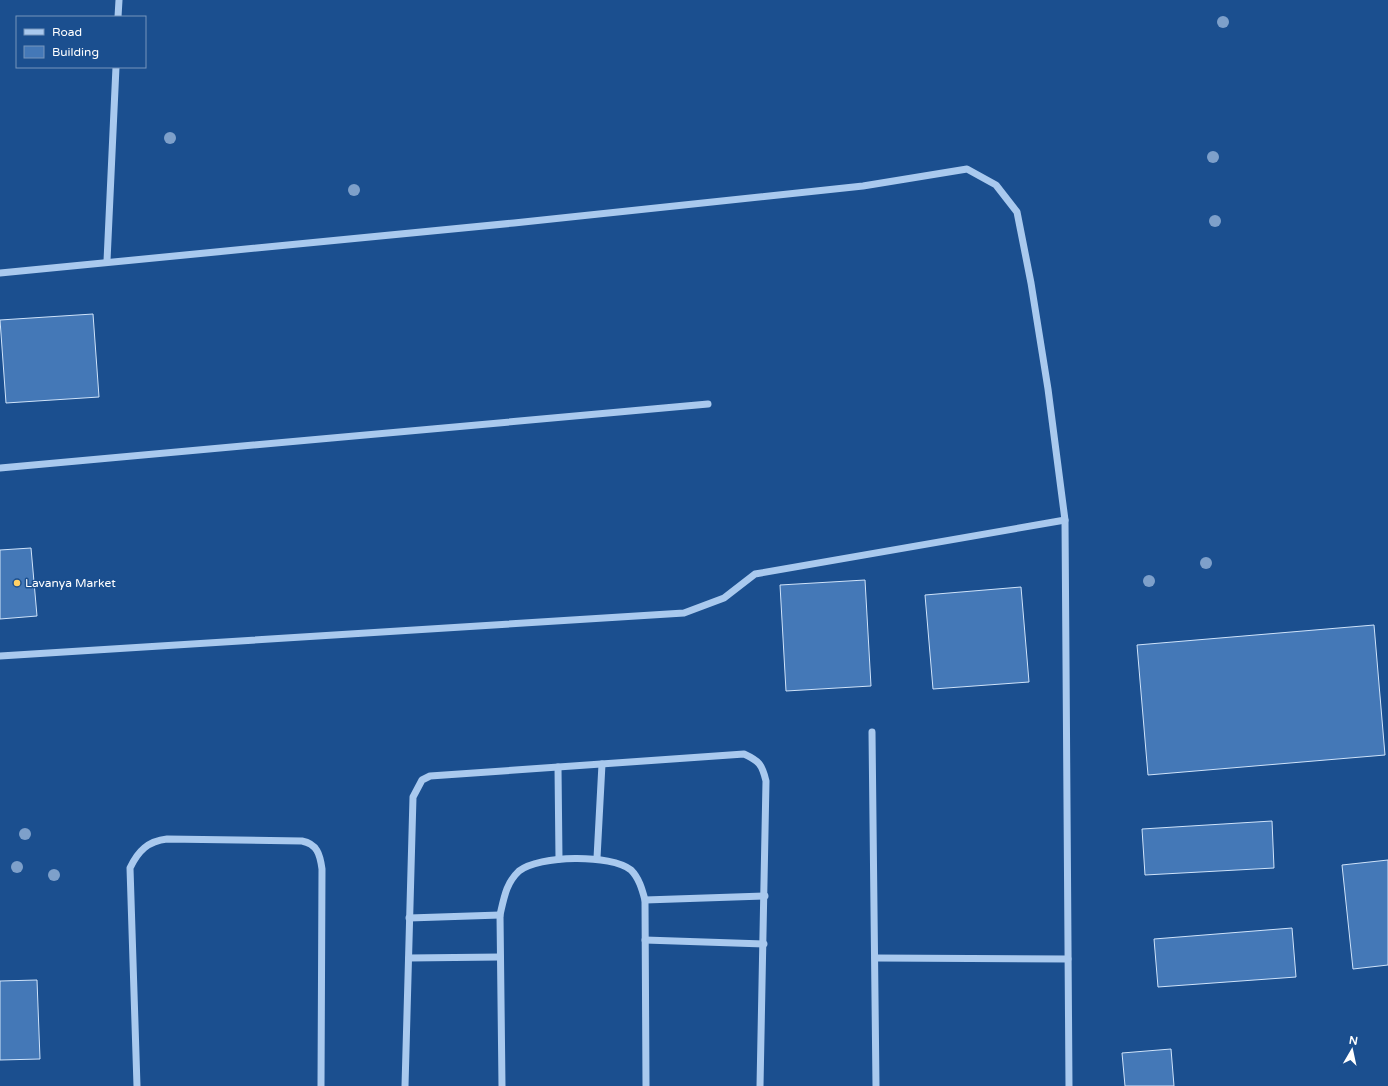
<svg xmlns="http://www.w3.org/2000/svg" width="1388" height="1086" viewBox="0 0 1388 1086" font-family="'Varela Round',sans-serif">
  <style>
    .building { fill: #4478b7; stroke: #cfe3fa }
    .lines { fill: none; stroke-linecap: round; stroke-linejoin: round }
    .minor { stroke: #a9c9ee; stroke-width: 7 }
    .tree { fill: #7ea0ca }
    .poi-dot { fill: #ffd166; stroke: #1b4f8f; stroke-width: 1.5 }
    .labels { text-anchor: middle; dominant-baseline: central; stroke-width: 3; stroke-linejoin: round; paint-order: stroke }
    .poi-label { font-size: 12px; fill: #fff; stroke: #1b4f8f; text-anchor: start }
  </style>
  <rect width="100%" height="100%" fill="#1b4f8f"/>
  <g class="building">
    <path d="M93,314L99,397L6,403L0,320Z"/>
    <path d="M31,548L37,616L0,619V550Z"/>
    <path d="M865,580L871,686L786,691L780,585Z"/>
    <path d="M1021,587L1029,682L933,689L925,595Z"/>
    <path d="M1374,625L1385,755L1148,775L1137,645Z"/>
    <path d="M1272,821L1274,868L1145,875L1142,829Z"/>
    <path d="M1388,860V965L1353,969L1342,865Z"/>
    <path d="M1292,928L1296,977L1158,987L1154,939Z"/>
    <path d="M37,980L40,1059L0,1060V981Z"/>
    <path d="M1171,1049L1174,1086H1125L1122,1053Z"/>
  </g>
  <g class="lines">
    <g class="minor">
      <path d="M118,17L119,0"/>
      <path d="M107,261L116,67"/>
      <path d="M0,273L514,223L863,186L967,169L996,185L1017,212L1031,283L1048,389L1065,520L1069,1086"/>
      <path d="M0,468L708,404"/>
      <path d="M0,656L684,613L724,598L755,574L1065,520"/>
      <path d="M872,732L876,1086"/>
      <path d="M558,767L559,859"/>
      <path d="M597,858L602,764"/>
      <path d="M645,900L765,896"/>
      <path d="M409,918L500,915"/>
      <path d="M645,940L764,944"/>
      <path d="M409,958L500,957"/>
      <path d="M875,958L1068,959"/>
      <path d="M137,1086L130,868C138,851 148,841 167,839L302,841C317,844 320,854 322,869L321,1086"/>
      <path d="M405,1086L413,797L422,780L430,776L744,754C759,761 762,764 766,781L760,1086"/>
      <path d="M502,1086L500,915C504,898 506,883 519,871C539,855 611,854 631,870C639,878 642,889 645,900L646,1086"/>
    </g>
  </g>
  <g class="tree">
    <circle cx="1223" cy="22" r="6"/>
    <circle cx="170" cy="138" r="6"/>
    <circle cx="1213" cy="157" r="6"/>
    <circle cx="354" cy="190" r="6"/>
    <circle cx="1215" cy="221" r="6"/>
    <circle cx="1206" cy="563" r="6"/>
    <circle cx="1149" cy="581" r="6"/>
    <circle cx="25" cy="834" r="6"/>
    <circle cx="17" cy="867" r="6"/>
    <circle cx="54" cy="875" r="6"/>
  </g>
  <circle class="poi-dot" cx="17" cy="583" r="4"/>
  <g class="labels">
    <g class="poi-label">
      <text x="25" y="583">Lavanya Market</text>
    </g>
  </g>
  <rect x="16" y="16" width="130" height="52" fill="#1b4f8f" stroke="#7695bc"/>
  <rect x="24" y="29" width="20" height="6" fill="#a9c9ee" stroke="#7695bc"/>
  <text x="52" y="36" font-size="12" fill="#ffffff">Road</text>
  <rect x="24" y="46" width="20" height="12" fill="#4478b7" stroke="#7695bc"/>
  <text x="52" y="56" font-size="12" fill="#ffffff">Building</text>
  <g transform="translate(1352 1050) rotate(9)" stroke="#1b4f8f" stroke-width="3" paint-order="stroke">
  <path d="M0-3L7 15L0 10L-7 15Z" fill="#ffffff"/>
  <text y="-6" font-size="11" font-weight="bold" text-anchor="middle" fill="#ffffff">N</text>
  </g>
</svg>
